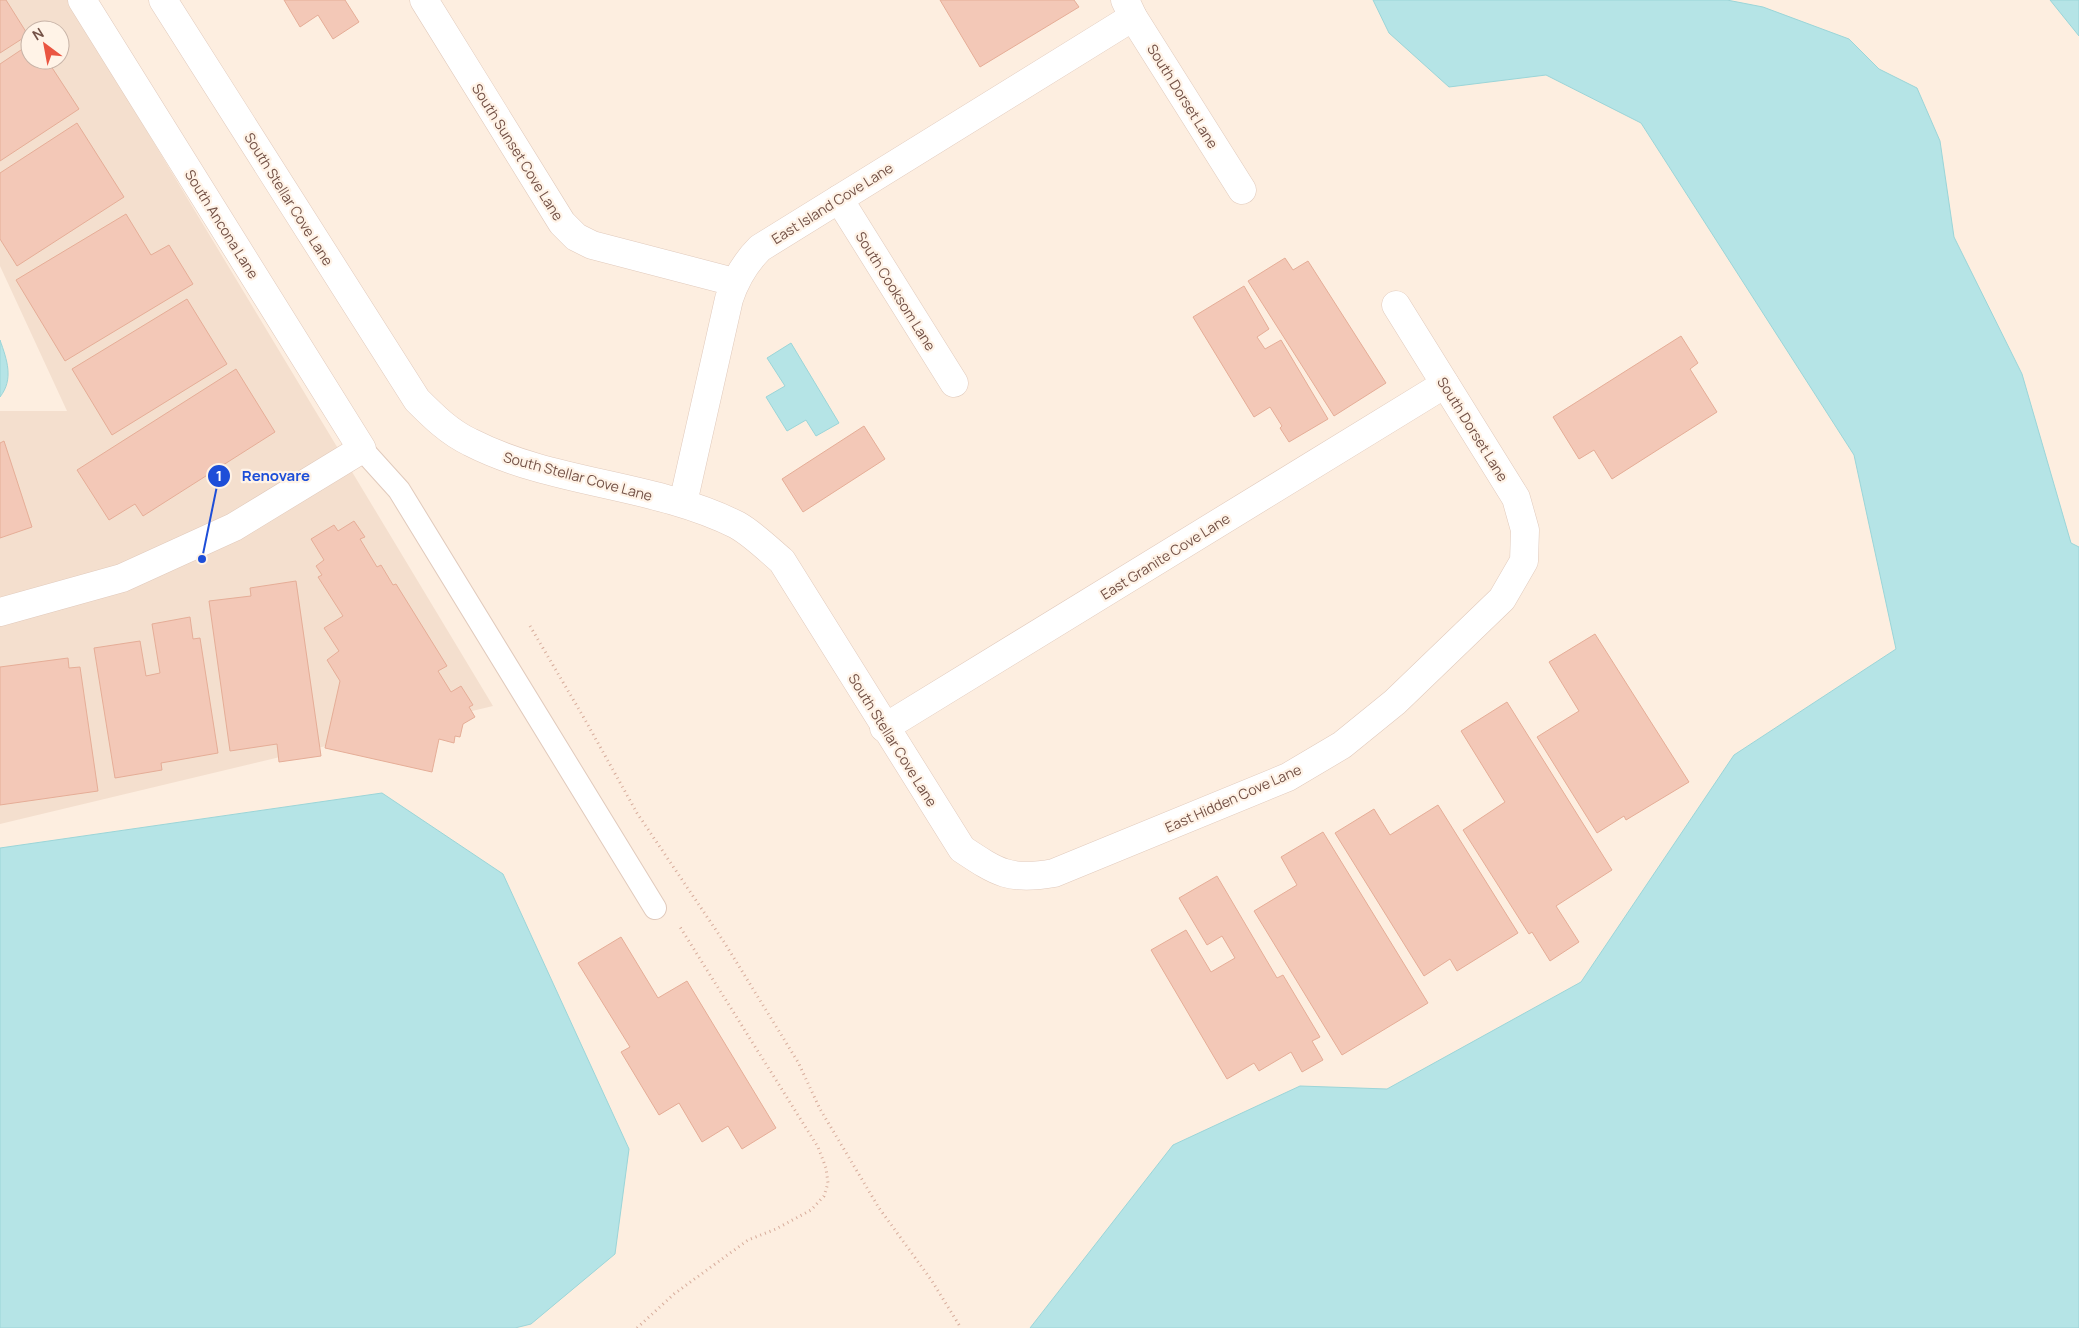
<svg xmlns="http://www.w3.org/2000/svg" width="2079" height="1328" viewBox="0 0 2079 1328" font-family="Manrope,sans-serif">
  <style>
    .residential { fill: #f4dfce; fill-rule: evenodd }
    .water { fill: #b5e4e6; stroke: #9bd5d8 }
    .building { fill: #f3c8b7; stroke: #e5ad97 }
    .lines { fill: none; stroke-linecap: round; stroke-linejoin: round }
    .lane-casing { stroke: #e1cabc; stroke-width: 24 }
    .street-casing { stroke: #e1cabc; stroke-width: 29 }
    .path { stroke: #d7ac9b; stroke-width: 3; stroke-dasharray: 1 4; stroke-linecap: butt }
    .lane { stroke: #fff; stroke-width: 22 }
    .street { stroke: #fff; stroke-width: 28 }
    .labels { text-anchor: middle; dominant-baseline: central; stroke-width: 4.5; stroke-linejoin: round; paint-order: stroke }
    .street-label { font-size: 14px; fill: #745247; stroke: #fff3e7 }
    .leader { fill: none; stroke: #1d4ed8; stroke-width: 2 }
    .callout-dot { fill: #1d4ed8; stroke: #fff3e7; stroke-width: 2 }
    .mark-label { font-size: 15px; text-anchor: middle; font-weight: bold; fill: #fff }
    .callout-label { font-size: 15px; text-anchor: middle; font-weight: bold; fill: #1d4ed8; stroke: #fff3e7; stroke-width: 4.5; stroke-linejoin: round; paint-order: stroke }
  </style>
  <rect width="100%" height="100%" fill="#fdeee0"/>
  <path class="residential" d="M0,0H68L493,706L0,824V411H67L0,266ZM30,30H60V60H30Z"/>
  <g class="water">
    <path d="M1373,0H1727L1763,7L1849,39L1879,69L1917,88L1940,141L1954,237L2022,374L2071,543L2079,547V1328H1030L1173,1145L1300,1086L1387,1089L1581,982L1734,755L1896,649L1854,455L1641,123L1546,75L1449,87L1389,33Z"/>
    <path d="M2050,0H2079V36Z"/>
    <path d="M0,340C7,360 14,379 0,397Z"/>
    <path d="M791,343L839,423L816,436L806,420L787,431L766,397L785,386L767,358Z"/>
    <path d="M382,793L503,874L629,1149L615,1254L531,1324L515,1328H0V848Z"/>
  </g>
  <g class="building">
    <path d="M0,0H6L28,35L0,53Z"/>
    <path d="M284,0H345L359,22L333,39L318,15L300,27Z"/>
    <path d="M940,0H1074L1079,7L980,67Z"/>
    <path d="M30,44V60H47L79,109L0,161V64Z"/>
    <path d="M77,123L124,197L17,266L0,239V173Z"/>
    <path d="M126,214L151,255L169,245L193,284L65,361L16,280Z"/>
    <path d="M1285,258L1293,270L1308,261L1386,383L1334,416L1248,281Z"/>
    <path d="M1244,286L1269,329L1257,337L1265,349L1281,340L1328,419L1289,442L1280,428L1282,426L1270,407L1254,417L1193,317Z"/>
    <path d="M187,299L227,364L112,435L72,369Z"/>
    <path d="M1681,336L1698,363L1690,369L1717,412L1612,479L1594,450L1579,459L1553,417Z"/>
    <path d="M236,369L275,432L143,516L135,504L109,520L77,470Z"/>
    <path d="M864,426L885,459L803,512L782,479Z"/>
    <path d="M4,441L32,527L0,538V443Z"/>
    <path d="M354,521L365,537L360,539L377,567L381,565L393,585L396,584L447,666L438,671L451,692L461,686L473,705L469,707L475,717L463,724L460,737L455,736L454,743L439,739L432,772L325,748L340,681L327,660L339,651L324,628L343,616L318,577L322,575L316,566L324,560L311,539L334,525L338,531Z"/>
    <path d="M296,581L321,756L279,762L277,744L230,751L209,601L251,596L250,588Z"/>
    <path d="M190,617L193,639L200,638L218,753L161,763L162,770L115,778L94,648L140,641L146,676L160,673L152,624Z"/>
    <path d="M1595,634L1689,782L1626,820L1624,816L1597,833L1537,737L1579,711L1549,662Z"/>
    <path d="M68,658L69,668L80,667L98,791L0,805V667Z"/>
    <path d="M1507,702L1612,870L1556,906L1579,942L1550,961L1532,932L1529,934L1463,830L1505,802L1461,731Z"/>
    <path d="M1438,805L1518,933L1457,971L1450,959L1424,976L1335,833L1374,809L1390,835Z"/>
    <path d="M1323,832L1428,1003L1342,1055L1254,911L1297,885L1281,857Z"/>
    <path d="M1217,876L1277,978L1283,975L1320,1037L1312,1041L1323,1060L1302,1072L1291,1052L1259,1071L1254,1063L1227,1079L1151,950L1186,930L1211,972L1235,958L1222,936L1207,945L1179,898Z"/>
    <path d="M621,937L658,998L687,981L776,1128L742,1149L728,1126L702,1142L679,1103L659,1115L621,1052L630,1047L578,963Z"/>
  </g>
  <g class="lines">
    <defs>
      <path id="lane" d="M362,449L399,490L655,908"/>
      <g id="street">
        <path d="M163,0L417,400C433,416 449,432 470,442C554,485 653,483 737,525C753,534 768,549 782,561L962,849C998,873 1010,881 1054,873L1288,777L1342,745L1395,702L1502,599L1524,561L1525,530L1516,498L1396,305"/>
        <path d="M424,0L562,223L576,237L592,245L734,282"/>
        <path d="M1125,0L1133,17L1242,190"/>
        <path d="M839,199L954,383"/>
        <path d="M683,503L729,299C736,278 745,263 760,248L1133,17"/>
        <path d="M0,612L122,578L234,527L362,449L82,0"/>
        <path d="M884,728L1445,384"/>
      </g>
    </defs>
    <use href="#lane" class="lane-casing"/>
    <use href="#street" class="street-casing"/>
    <g class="path">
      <path d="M530,626L584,718L637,813L724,942L798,1062L820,1109L879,1208L932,1281L961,1328"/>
      <path d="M637,1328L674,1294L748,1240L776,1229L811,1210L824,1196L828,1183L826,1168L818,1147L680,927"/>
    </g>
    <use href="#lane" class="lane"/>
    <use href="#street" class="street"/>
  </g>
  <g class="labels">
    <g class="street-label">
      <text transform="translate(1183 96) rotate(58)">South Dorset Lane</text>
      <text transform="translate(518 152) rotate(58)">South Sunset Cove Lane</text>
      <text transform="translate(289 199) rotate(58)">South Stellar Cove Lane</text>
      <text transform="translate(832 203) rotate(-32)">East Island Cove Lane</text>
      <text transform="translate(222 224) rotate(58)">South Ancona Lane</text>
      <text transform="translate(896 291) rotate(58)">South Cooksom Lane</text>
      <text transform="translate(1473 429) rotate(58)">South Dorset Lane</text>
      <text transform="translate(578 476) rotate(15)">South Stellar Cove Lane</text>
      <text transform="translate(1165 556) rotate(-32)">East Granite Cove Lane</text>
      <text transform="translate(893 740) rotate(58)">South Stellar Cove Lane</text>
      <text transform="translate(1233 798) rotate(-24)">East Hidden Cove Lane</text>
    </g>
  </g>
  <path class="leader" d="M202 559L219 476"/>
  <g class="callout-dot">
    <circle cx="202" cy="559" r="5"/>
    <circle cx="219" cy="476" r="12"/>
  </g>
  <g class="mark-label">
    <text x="219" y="481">1</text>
  </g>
  <g class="callout-label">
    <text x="276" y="481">Renovare</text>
  </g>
  <g transform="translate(45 45) rotate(328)"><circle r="24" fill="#fff3e7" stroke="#c7b3a7"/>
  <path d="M0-4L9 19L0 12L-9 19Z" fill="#ea5541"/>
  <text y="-8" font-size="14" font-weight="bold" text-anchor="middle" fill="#745247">N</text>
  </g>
</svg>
